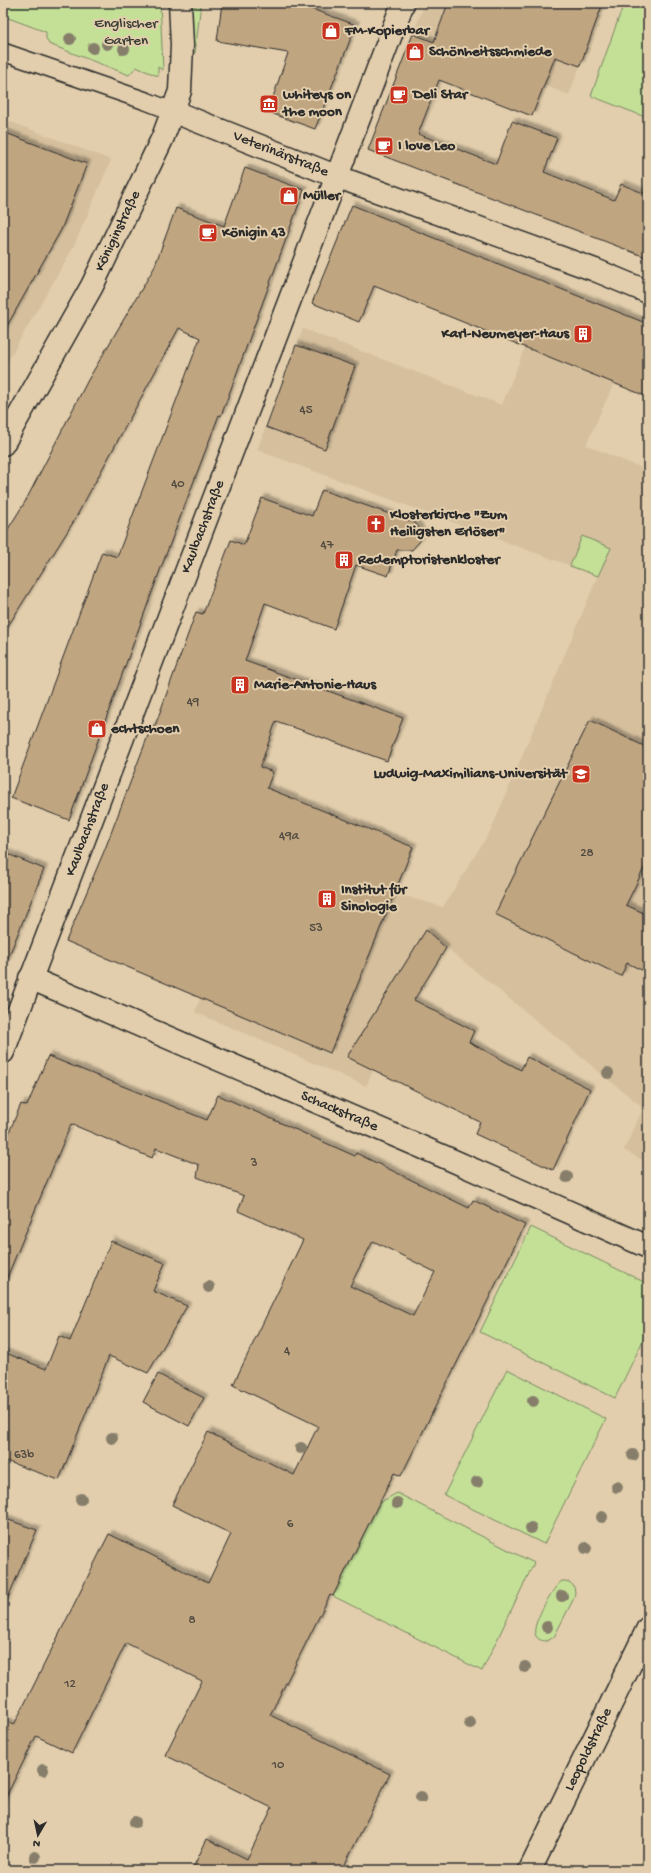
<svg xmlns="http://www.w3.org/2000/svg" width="651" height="1873" viewBox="0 0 651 1873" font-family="'Gochi Hand',sans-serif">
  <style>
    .built { fill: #d5bf9d }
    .green { fill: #c4e097; stroke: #788661 }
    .building { fill: #c0a581; stroke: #2b2b2b; fill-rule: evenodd; filter: url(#shadow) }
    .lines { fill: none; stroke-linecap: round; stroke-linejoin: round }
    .service-casing { stroke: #2b2b2b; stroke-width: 20 }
    .minor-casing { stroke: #2b2b2b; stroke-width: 25 }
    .secondary-casing { stroke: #2b2b2b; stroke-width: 25 }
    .service { stroke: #e2ceac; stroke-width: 17 }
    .minor { stroke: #e2ceac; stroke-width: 22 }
    .secondary { stroke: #e2ceac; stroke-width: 22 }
    .tree { fill: #867e6b }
    .labels { text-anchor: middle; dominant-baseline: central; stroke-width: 4; stroke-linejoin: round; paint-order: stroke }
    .number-label { font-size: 13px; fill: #504a40 }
    .park-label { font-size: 15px; fill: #3a3d36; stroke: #e2ceac }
    .poi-label { font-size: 15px; font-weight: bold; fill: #2b2b2b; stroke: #e2ceac; text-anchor: start }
    .street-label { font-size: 15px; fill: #2b2b2b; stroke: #e2ceac }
  </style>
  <defs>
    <filter id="shadow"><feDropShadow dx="3.5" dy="-3.5" stdDeviation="1" flood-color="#0004"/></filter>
  </defs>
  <rect width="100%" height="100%" fill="#e2ceac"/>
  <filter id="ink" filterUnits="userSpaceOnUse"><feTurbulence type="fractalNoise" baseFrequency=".025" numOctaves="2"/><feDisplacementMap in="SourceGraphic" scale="8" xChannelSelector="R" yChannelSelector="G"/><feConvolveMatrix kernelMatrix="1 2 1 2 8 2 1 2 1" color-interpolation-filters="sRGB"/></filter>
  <g filter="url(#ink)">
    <g class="built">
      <path d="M425,3H604L569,95L413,34Z"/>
      <path d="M3,119L111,160L73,248L3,369Z"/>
      <path d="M550,285L642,321L586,445L646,470L648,466V1163L624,1150L642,1111L640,1105L426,931L412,989L366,1086L195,1012L230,916L394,893L443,907L491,830L598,576L257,450L303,329L502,405Z"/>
    </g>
    <g class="green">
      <path d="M3,3H160L163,70L158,67V76L136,67L129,75L49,44L46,38V32L3,16Z"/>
      <path d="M197,3H201L195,53L193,52L190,6H197Z"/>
      <path d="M624,3H648V118L591,96Z"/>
      <path d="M582,536L611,548L598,576L570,566Z"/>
      <path d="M531,1227L648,1284V1330L615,1398L480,1332Z"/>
      <path d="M507,1369L606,1419L544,1544L444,1495Z"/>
      <path d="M397,1493L534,1563L482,1671L333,1596L379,1503Z"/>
      <path d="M562,1581C572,1580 577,1588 574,1598L554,1637L547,1641C541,1641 536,1639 535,1633C532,1624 554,1585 562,1581Z"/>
      <path d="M648,1852V1870H639Z"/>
    </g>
    <g class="building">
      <path d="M222,3H295L356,25L315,129L268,112L288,53L217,41Z"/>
      <path d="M448,3H603L580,66L555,57L532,116L439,80L418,134L496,164L512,121L557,138L544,172L614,200L621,184L648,195V258L368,150L413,34L434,42Z"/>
      <path d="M3,132L87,164L61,230L3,333Z"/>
      <path d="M245,168L304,190L221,416L219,415L159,573L69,820L11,798L102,552L117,557L200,338L179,328L74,521L3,634V537L25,502L88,380L154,268L176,208L224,226Z"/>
      <path d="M352,205L648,324V397L374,286L359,322L312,303Z"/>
      <path d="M296,345L355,366L325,449L266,427Z"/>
      <path d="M322,490L415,523L419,528L421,534L420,541L412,550H397L388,576L356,565L334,629L265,603L245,661L403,718L387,761L276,721L260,767L273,772L267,788L413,847L330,1053L66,941L105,849L152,725L155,726L196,612L203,614L231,540L244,545L262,498L312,516Z"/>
      <path d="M590,720L648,748V860L626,905L648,915V973L627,963L621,976L495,914Z"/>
      <path d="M3,852L44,869L4,968H3Z"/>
      <path d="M426,930L446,948L414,1000L474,1031L469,1042L521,1070L527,1057L590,1089L553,1170L475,1134L480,1122L347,1057Z"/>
      <path d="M48,1056L207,1120L218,1095L355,1156L356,1153L469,1208L473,1200L525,1225L401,1476L394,1473L333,1596L330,1595L270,1715L390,1774L342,1870H192L207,1839L247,1859L272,1808L165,1755L202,1681L126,1643L72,1753L36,1736L3,1803V1720L14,1725L109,1534L208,1583L231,1534L172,1505L208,1432L294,1475L318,1426L233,1385L303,1240L238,1211L244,1196L197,1177L199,1165L156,1148L152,1158L71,1124L3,1287V1147L21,1104L27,1106ZM373,1241L435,1272L413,1316L350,1286Z"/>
      <path d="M111,1241L165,1263L153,1291L187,1306L148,1373L109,1356L59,1480L3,1460V1352L46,1369L59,1336L70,1341Z"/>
      <path d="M158,1374L204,1398L189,1426L143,1402Z"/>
      <path d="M3,1518L37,1530L3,1609Z"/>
    </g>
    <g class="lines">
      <defs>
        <path id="service" d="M3,52L146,101L172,111"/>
        <g id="minor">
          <path id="s1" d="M172,111L338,177L595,270L648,292"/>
          <path id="s2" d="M3,444L92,286L163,137L180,91L182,45L180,3"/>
          <path id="s3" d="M30,978L447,1158L648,1247"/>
          <path id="s4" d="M3,1052L403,3"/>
        </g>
        <g id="secondary">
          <path id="s5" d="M530,1870L648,1628"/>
        </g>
      </defs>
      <use href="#service" class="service-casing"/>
      <use href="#minor" class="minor-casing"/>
      <use href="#secondary" class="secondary-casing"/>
      <use href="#service" class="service"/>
      <use href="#minor" class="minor"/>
      <use href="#secondary" class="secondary"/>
    </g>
    <g class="tree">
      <circle cx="70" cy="39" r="6"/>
      <circle cx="107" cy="44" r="6"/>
      <circle cx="93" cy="48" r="6"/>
      <circle cx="124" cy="49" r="6"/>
      <circle cx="608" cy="1073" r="6"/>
      <circle cx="567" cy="1177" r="6"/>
      <circle cx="209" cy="1287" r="6"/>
      <circle cx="533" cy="1401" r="6"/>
      <circle cx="112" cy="1438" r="6"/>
      <circle cx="301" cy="1448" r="6"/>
      <circle cx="633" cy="1455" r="6"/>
      <circle cx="477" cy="1482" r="6"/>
      <circle cx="617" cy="1487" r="6"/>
      <circle cx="81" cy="1499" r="6"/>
      <circle cx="397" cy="1503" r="6"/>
      <circle cx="602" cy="1517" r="6"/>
      <circle cx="531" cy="1528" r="6"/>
      <circle cx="586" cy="1548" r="6"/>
      <circle cx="562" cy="1596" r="6"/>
      <circle cx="547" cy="1627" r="6"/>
      <circle cx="525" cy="1667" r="6"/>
      <circle cx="470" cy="1723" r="6"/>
      <circle cx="43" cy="1770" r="6"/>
      <circle cx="421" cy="1797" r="6"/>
      <circle cx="135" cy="1822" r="6"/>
      <circle cx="35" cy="1857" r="6"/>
    </g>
  </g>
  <defs>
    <symbol id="shop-square" viewBox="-11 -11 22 22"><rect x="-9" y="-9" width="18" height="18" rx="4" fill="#c8321e" stroke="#e2ceac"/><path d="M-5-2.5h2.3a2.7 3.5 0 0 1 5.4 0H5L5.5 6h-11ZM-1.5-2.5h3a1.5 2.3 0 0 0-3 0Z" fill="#fff"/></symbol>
    <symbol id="cafe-square" viewBox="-11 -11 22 22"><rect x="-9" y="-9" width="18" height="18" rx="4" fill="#c8321e" stroke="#e2ceac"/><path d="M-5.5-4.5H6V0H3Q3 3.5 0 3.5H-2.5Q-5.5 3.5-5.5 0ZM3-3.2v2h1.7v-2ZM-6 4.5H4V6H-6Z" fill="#fff"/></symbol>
    <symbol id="museum-square" viewBox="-11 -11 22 22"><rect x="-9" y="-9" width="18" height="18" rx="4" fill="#c8321e" stroke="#e2ceac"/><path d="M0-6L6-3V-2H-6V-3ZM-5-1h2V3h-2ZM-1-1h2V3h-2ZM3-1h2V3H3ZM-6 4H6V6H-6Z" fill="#fff"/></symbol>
    <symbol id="building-square" viewBox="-11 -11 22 22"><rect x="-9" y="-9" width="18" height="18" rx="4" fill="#c8321e" stroke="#e2ceac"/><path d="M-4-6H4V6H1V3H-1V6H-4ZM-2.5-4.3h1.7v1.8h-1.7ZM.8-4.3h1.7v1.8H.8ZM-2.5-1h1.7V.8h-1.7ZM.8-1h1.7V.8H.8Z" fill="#fff"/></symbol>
    <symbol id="church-square" viewBox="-11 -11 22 22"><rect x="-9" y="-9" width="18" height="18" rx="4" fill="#c8321e" stroke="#e2ceac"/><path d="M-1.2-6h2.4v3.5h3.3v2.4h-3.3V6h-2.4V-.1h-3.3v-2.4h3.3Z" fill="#fff"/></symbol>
    <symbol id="university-square" viewBox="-11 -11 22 22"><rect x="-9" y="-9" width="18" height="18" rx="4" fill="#c8321e" stroke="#e2ceac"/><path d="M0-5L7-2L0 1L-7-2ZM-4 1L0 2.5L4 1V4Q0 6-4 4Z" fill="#fff"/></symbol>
  </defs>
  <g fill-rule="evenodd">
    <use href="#shop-square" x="320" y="20" width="22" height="22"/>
    <use href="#shop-square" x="404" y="41" width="22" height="22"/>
    <use href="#cafe-square" x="388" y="84" width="22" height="22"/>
    <use href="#museum-square" x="258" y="93" width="22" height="22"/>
    <use href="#cafe-square" x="373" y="135" width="22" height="22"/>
    <use href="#shop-square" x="278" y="185" width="22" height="22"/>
    <use href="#cafe-square" x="197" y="222" width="22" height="22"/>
    <use href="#building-square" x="572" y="323" width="22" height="22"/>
    <use href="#church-square" x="365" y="513" width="22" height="22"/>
    <use href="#building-square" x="333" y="549" width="22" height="22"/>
    <use href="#building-square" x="229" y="674" width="22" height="22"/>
    <use href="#shop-square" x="86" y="718" width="22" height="22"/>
    <use href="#university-square" x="570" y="763" width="22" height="22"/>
    <use href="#building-square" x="316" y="888" width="22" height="22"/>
  </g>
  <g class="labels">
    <g class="number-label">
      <text x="306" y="410">45</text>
      <text x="178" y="484">40</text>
      <text x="327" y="545">47</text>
      <text x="193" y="702">49</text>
      <text x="289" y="836">49a</text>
      <text x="587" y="853">28</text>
      <text x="316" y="928">53</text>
      <text x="254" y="1163">3</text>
      <text x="287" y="1351">4</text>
      <text x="24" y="1455">63b</text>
      <text x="290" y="1524">6</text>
      <text x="192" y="1620">8</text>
      <text x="70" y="1684">12</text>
      <text x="278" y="1765">10</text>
    </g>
    <g class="park-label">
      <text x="126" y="24">Englischer<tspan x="126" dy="17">Garten</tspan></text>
    </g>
    <g class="poi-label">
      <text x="345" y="31">FM-Kopierbar</text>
      <text x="429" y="52">Schönheitsschmiede</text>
      <text x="283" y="95">whiteys on<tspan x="283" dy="17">the moon</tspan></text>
      <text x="413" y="95">Deli Star</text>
      <text x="398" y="146">I love Leo</text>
      <text x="303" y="196">Müller</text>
      <text x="222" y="233">Königin 43</text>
      <text x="569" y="334" text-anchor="end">Karl-Neumeyer-Haus</text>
      <text x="390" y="515">Klosterkirche "Zum<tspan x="390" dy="17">Heiligsten Erlöser"</tspan></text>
      <text x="358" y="560">Redemptoristenkloster</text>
      <text x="254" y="685">Marie-Antonie-Haus</text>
      <text x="111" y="729">echtschoen</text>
      <text x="567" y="774" text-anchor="end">Ludwig-Maximilians-Universität</text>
      <text x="341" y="890">Institut für<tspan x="341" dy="17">Sinologie</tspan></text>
    </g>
    <g class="street-label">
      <text stroke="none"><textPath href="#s1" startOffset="117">Veterinärstraße</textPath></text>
      <text stroke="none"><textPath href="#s2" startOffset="242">Königinstraße</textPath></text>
      <text stroke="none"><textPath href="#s4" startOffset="562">Kaulbachstraße</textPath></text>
      <text stroke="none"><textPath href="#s4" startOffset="238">Kaulbachstraße</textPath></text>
      <text stroke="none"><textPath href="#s3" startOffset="337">Schackstraße</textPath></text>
      <text stroke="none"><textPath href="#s5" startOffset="134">Leopoldstraße</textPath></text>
    </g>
  </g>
  <rect width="651" height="1873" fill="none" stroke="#e2ceac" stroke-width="16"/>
  <rect x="8" y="8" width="635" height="1857" fill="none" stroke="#2b2b2b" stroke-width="1.5" filter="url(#ink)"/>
  <g transform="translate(38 1835) rotate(189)" stroke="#e2ceac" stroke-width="3" paint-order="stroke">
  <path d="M0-3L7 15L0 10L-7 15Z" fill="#2b2b2b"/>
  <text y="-6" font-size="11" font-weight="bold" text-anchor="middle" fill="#2b2b2b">N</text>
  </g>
</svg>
